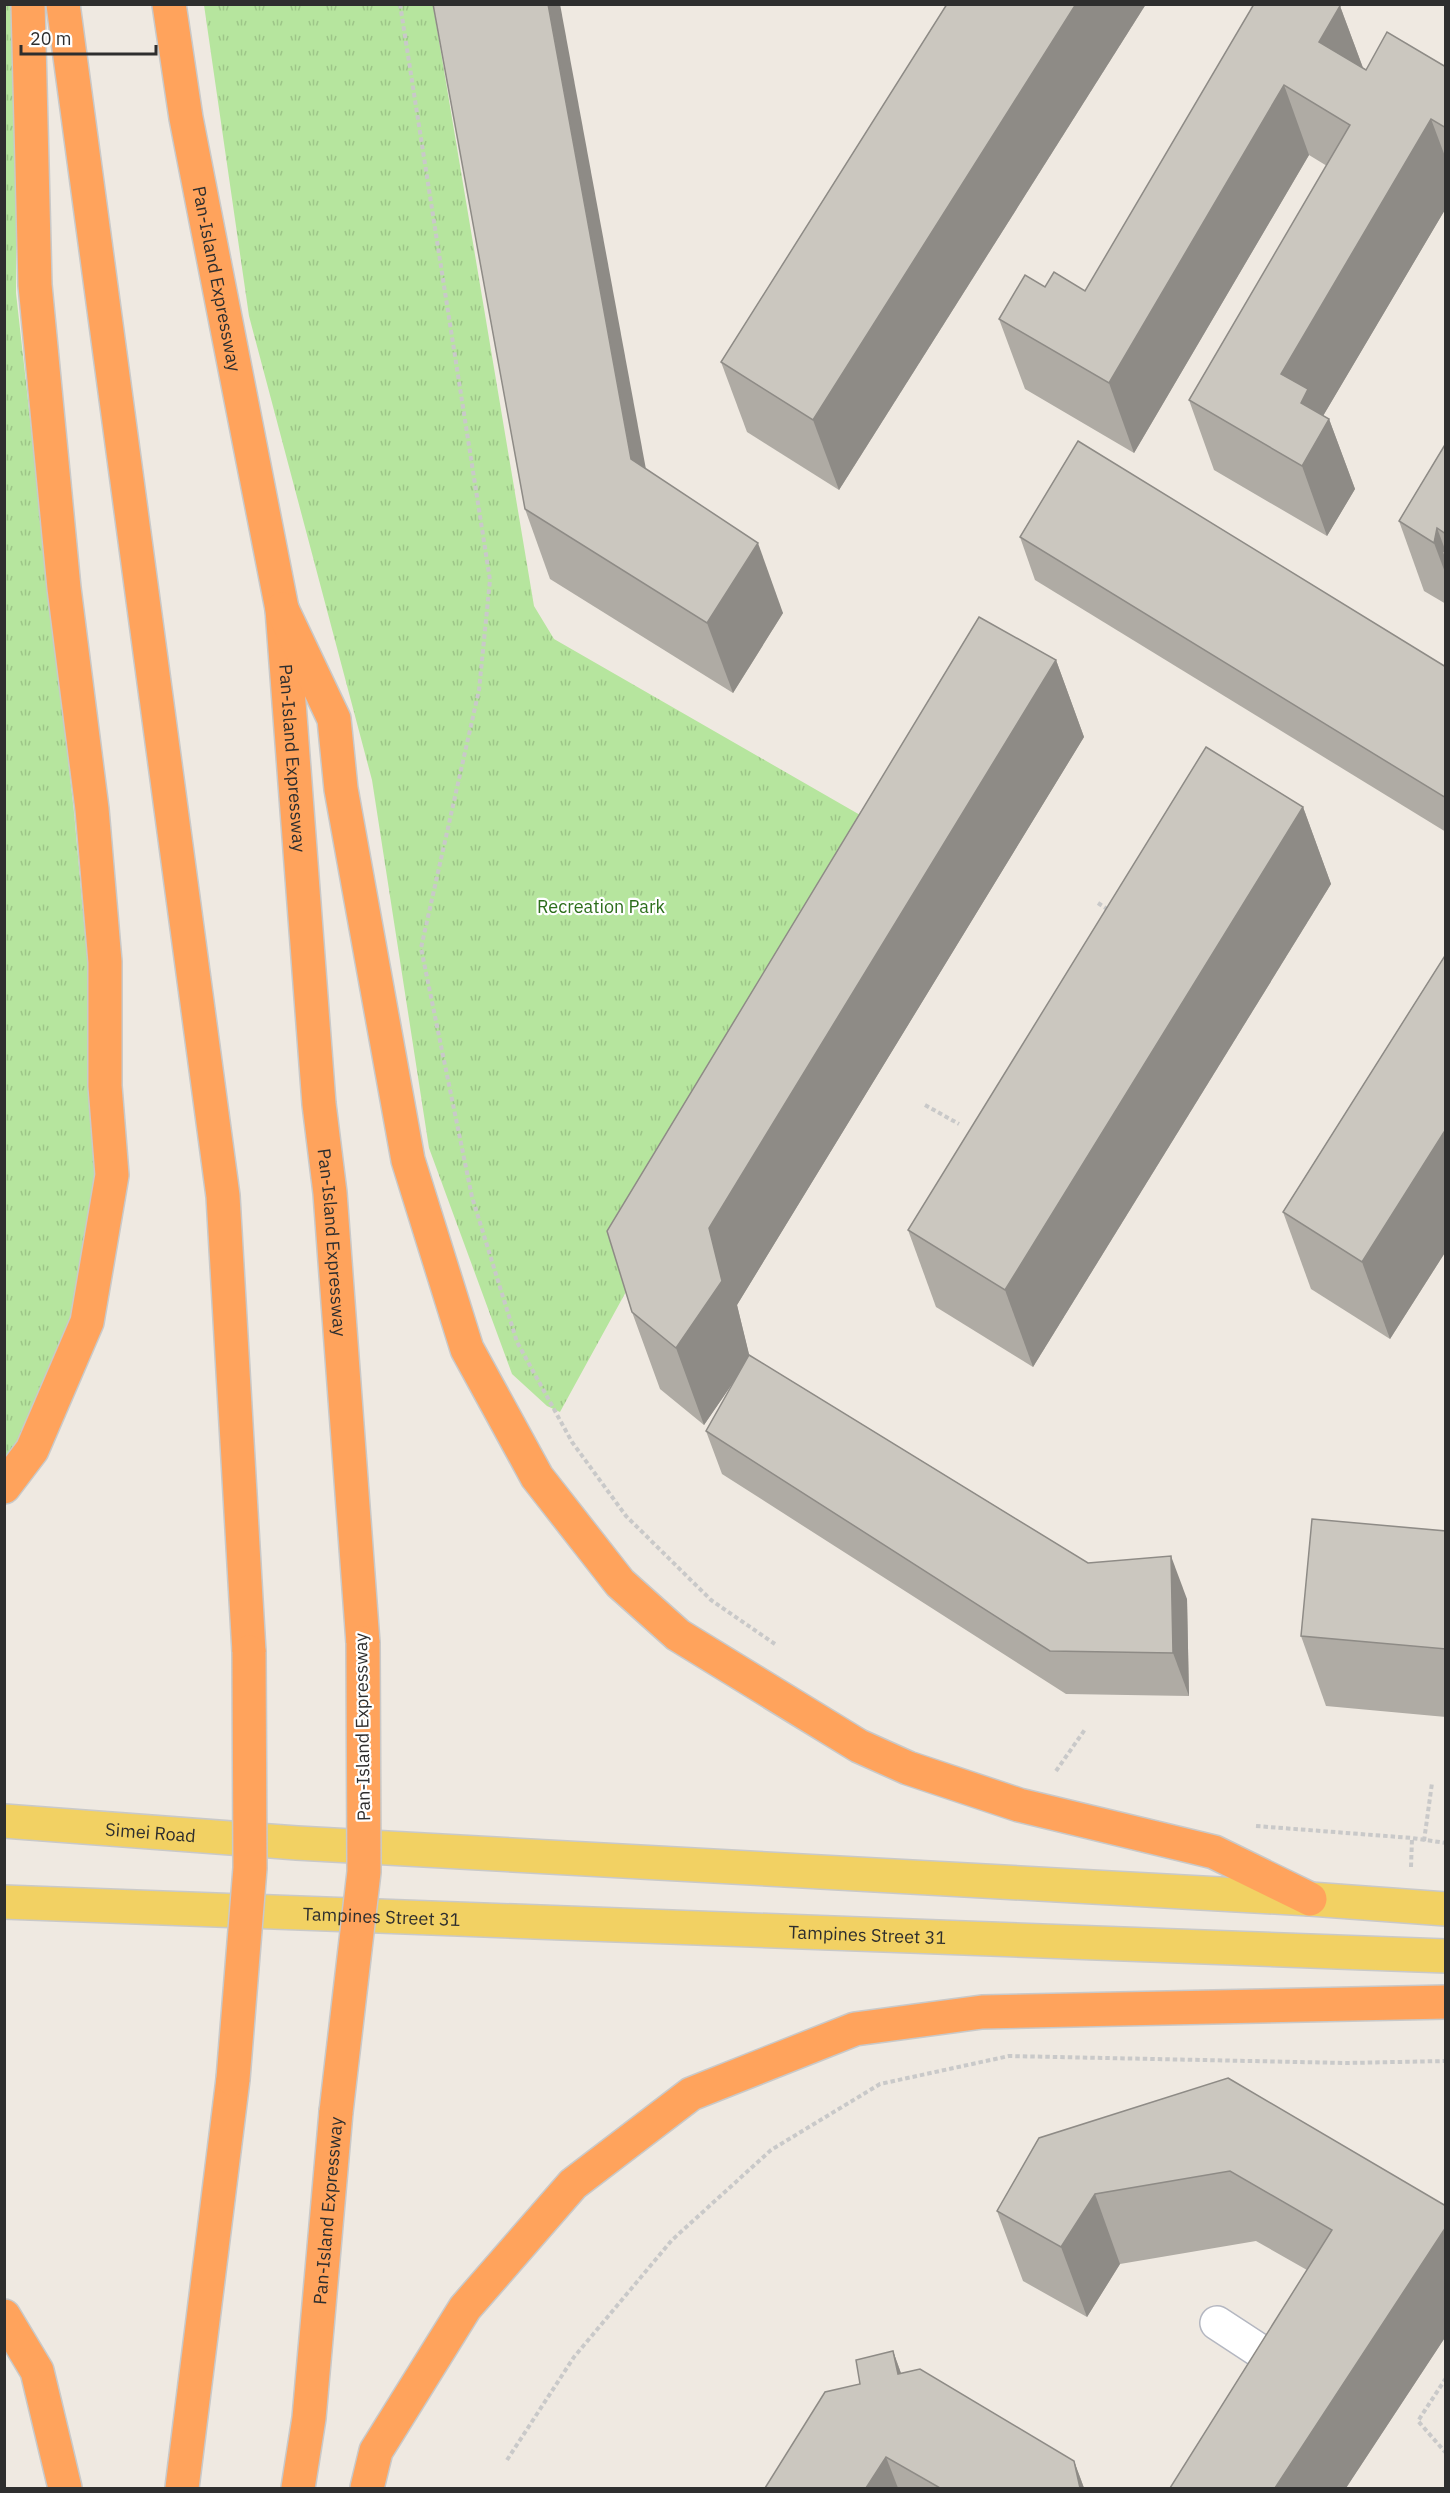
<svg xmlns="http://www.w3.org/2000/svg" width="1450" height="2493" viewBox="0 0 1450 2493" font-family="'IBM Plex Sans',sans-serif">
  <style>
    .park { fill: url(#park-tufts) }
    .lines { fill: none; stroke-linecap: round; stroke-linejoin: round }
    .minor-casing { stroke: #b4b7c1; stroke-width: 36 }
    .major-casing { stroke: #c9c9c9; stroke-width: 36 }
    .highway-casing { stroke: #c9c9c9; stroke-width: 36 }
    .path { stroke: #c9c9c9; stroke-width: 4; stroke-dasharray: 4.5 3; stroke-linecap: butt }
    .minor { stroke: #fff; stroke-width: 33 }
    .major { stroke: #f2d163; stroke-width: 33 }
    .highway { stroke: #ffa35c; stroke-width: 33 }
    .highway-bridge-casing { stroke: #c9c9c9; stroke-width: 36; stroke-linecap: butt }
    .highway-bridge { stroke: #ffa35c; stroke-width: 33 }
    .wall { fill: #afaba4 }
    .shaded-wall { fill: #8e8b86 }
    .building { fill: #cbc7bf; stroke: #8e8b86; stroke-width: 1.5 }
    .labels { text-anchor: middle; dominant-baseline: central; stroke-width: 4.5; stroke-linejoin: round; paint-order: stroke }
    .street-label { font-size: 18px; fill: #2e2e2e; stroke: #fff }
    .park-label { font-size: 18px; fill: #2c6e1b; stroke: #fff }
  </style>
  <defs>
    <pattern id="park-tufts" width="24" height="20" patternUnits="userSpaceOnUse" patternTransform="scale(1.5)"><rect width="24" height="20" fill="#b6e59e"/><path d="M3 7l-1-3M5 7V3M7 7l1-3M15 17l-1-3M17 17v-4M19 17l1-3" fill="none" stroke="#9dc588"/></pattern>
  </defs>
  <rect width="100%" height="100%" fill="#efe9e1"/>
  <g class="park">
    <path d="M16,4V293L74,812L88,967L96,1171L71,1316L18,1440L5,1458L4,5Z"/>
    <path d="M204,5H433L534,606L554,639L881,827L560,1412L547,1406L512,1374L429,1148L372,780L249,316Z"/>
  </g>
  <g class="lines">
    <defs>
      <path id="minor" d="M1217,2323L1281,2365L1286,2372L1284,2381"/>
      <g id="major">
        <path id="s1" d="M4,1821L297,1843L1310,1899L1446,1909"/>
        <path id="s2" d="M4,1902L1446,1956"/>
      </g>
      <g id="highway">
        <path d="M63,4L223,1196L249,1652"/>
        <path id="s3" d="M169,4L186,118L282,609L319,1104L330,1193L363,1643"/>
        <path d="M282,609L334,719L341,789L408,1160L467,1349L537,1477L620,1583L678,1635L859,1746L908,1768L1019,1805L1214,1852L1310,1899"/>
        <path d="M4,1487L32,1450L87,1322L112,1175L105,1086V962L92,809L64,588L35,285L28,4"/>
        <path d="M4,2316L37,2371L65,2488"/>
        <path d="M182,2488L233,2079"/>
        <path id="s4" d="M298,2488L309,2418L336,2112"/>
        <path d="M367,2488L376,2451L465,2308L573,2184L691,2094L855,2029L982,2012L1446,2002"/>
      </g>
    </defs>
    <use href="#minor" class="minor-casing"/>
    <use href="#major" class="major-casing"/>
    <use href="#highway" class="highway-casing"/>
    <g class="path">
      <path d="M400,4L490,580L479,690L421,948L472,1197L517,1342L572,1442L626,1516L711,1600L775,1644"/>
      <path d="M1098,903L1110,911"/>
      <path d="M925,1105L959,1124"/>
      <path d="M1056,1771L1086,1728"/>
      <path d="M1256,1826L1412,1838L1446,1843"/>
      <path d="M1424,1841L1432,1783"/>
      <path d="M1411,1867L1412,1838"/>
      <path d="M1446,2378L1418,2421L1446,2453"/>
      <path d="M507,2460L574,2357L672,2240L771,2150L880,2084L1009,2056L1346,2063L1446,2061"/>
    </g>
    <use href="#minor" class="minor"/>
    <use href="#major" class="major"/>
    <use href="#highway" class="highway"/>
    <defs>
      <g id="highway-bridge">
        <path d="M233,2079L250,1868L249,1652"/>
        <path d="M336,2112L364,1872L363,1643"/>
      </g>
    </defs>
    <use href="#highway-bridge" class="highway-bridge-casing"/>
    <use href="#highway-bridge" class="highway-bridge"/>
  </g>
  <g class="wall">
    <path d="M947,4H1146L839,490L747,432L721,362Z"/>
    <path d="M1340,6L1363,68L1366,70L1446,67V208L1323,416L1329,419L1355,489L1327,536L1214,470L1189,400L1327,166L1309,155L1134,453L1025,389L999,319L1045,287L1085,291Z"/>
    <path d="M1446,443V604L1424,591L1399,521Z"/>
    <path d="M646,469L783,613L733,693L550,579L525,509Z"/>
    <path d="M1020,537L1446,667V832L1035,580Z"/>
    <path d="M1056,660L1084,737L737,1305L749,1355L1088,1563L1187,1599L1189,1696L1066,1694L722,1474L706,1431L736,1378L704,1425L660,1389L632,1312Z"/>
    <path d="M1303,807L1331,884L1033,1367L936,1307L908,1230Z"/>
    <path d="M1446,954V1251L1390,1339L1311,1289L1283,1212Z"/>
    <path d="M1446,1531V1717L1326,1706L1301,1636Z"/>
    <path d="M1039,2138L1446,2206V2336L1346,2488H1170L1307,2270L1256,2241L1120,2264L1087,2317L1023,2281L997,2211Z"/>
    <path d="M893,2351L901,2373L1074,2461L1084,2488H765L860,2384Z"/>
  </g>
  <g class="shaded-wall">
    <path d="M548,4H560L657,529L631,459Z"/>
    <path d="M1076,4H1146L839,490L813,420Z"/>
    <path d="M1340,6L1366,76L1319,42Z"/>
    <path d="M1284,85L1309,155L1134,453L1109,383Z"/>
    <path d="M1431,119L1446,159V208L1320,421L1329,419L1355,489L1327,536L1302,466L1281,374Z"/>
    <path d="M1437,528L1446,552H1443L1446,560V575L1434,543Z"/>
    <path d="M758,543L783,613L733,693L707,623Z"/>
    <path d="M1056,660L1084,737L737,1305L750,1358L704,1425L676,1348L709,1228Z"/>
    <path d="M1303,807L1331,884L1033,1367L1005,1290Z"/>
    <path d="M1446,1129V1251L1390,1339L1362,1262Z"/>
    <path d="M1171,1556L1187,1599L1189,1696L1173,1653Z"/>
    <path d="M1095,2194L1120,2264L1087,2317L1061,2247Z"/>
    <path d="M1446,2227V2336L1346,2488H1275Z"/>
    <path d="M893,2351L918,2421L898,2374Z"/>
    <path d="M886,2457L898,2488H866Z"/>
    <path d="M1074,2461L1084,2488H1080Z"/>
  </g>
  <g class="building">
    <path d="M433,4H548L631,459L758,543L707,623L525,509Z"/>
    <path d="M947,4H1076L813,420L721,362Z"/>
    <path d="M1254,4H1338L1340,6L1319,42L1366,70L1387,32L1446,67V128L1431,119L1281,374L1308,389L1301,403L1329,419L1302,466L1189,400L1350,125L1284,85L1109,383L999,319L1025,275L1045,287L1054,272L1085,291Z"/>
    <path d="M1078,441L1446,667V798L1020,537Z"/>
    <path d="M1446,443V534L1437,528L1434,543L1399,521Z"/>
    <path d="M979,617L1056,660L709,1228L722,1281L676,1348L632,1312L607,1231Z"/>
    <path d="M1206,747L1303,807L1005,1290L908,1230Z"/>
    <path d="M1446,954V1129L1362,1262L1283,1212Z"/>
    <path d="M749,1355L1088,1563L1171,1556L1173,1653L1050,1651L706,1431Z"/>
    <path d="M1312,1519L1446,1531V1649L1301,1636Z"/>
    <path d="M1228,2078L1446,2206V2227L1275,2488H1170L1332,2230L1230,2171L1095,2194L1061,2247L997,2211L1039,2138Z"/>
    <path d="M893,2351L898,2374L920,2369L1074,2461L1080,2488H940L886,2457L866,2488H765L825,2392L860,2384L856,2360Z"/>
  </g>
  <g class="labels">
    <g class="street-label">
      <text stroke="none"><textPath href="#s3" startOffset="279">Pan-Island Expressway</textPath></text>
      <text stroke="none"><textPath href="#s3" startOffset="765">Pan-Island Expressway</textPath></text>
      <text stroke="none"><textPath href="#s3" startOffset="1251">Pan-Island Expressway</textPath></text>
      <text transform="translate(362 1727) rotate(-91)">Pan-Island Expressway</text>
      <text stroke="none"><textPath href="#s1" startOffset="147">Simei Road</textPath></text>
      <text stroke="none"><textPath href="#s2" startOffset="378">Tampines Street 31</textPath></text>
      <text stroke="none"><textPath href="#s2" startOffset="864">Tampines Street 31</textPath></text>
      <text stroke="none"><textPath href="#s4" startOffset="279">Pan-Island Expressway</textPath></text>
    </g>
    <g class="park-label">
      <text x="601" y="906">Recreation Park</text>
    </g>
  </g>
  <rect width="1450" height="2493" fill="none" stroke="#2e2e2e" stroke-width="12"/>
  <path d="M21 45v9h135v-9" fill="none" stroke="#2e2e2e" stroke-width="3"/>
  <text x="30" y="45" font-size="18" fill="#2e2e2e" stroke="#ffffff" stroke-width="4.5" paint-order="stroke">20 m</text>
</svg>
